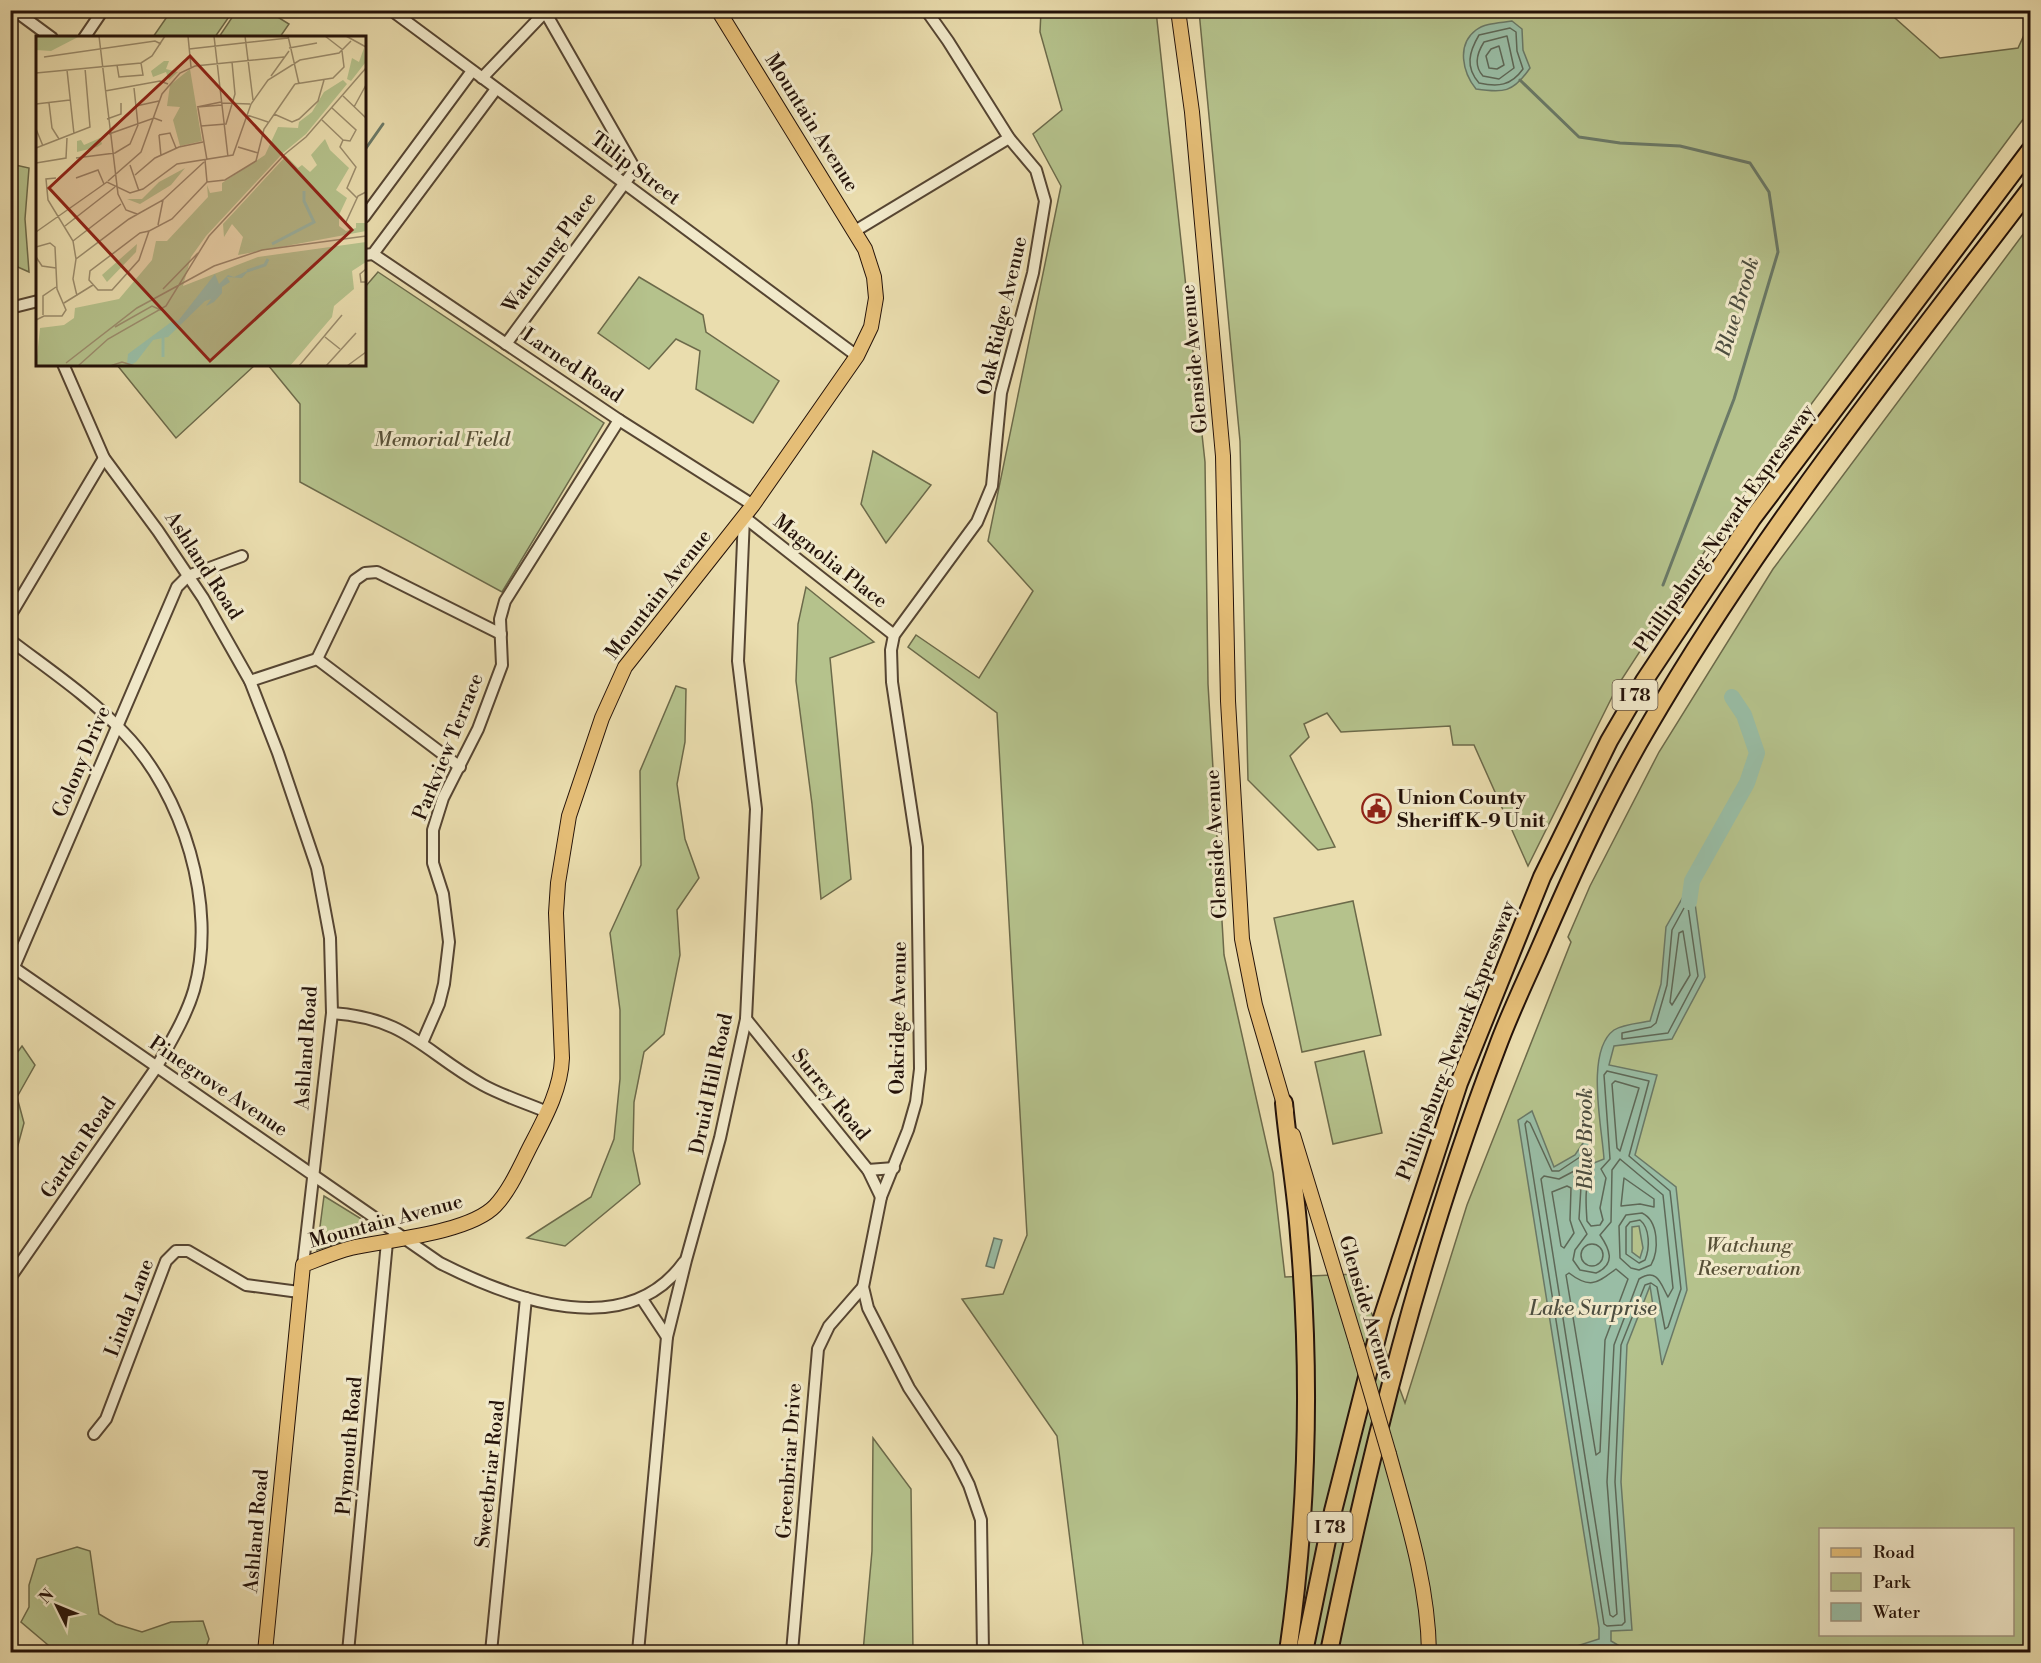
<svg xmlns="http://www.w3.org/2000/svg" width="2041" height="1663" viewBox="0 0 2041 1663" font-family="'Libre Bodoni',serif">
  <style>
    .green { fill: #b5c28c; stroke: #6c6a4a; stroke-width: 1.5; fill-rule: evenodd }
    .water { fill: #99bda5; stroke: #6a7967; stroke-width: 1.5; fill-rule: evenodd }
    .lines { fill: none; stroke-linecap: round; stroke-linejoin: round }
    .shore { stroke: #5e6857; stroke-width: 1.5 }
    .stream { stroke: #6a7967; stroke-width: 3 }
    .river { stroke: #99bda5; stroke-width: 16 }
    .minor-casing { stroke: #564532; stroke-width: 14 }
    .major-casing { stroke: #241209; stroke-width: 16 }
    .highway-casing { stroke: #241209; stroke-width: 20 }
    .minor { stroke: #f1e9ca; stroke-width: 10 }
    .major { stroke: #e5be77; stroke-width: 14 }
    .highway { stroke: #e5be77; stroke-width: 16 }
    .major-bridge-casing { stroke: #241209; stroke-width: 16; stroke-linecap: butt }
    .major-bridge { stroke: #e5be77; stroke-width: 14 }
    .labels { text-anchor: middle; dominant-baseline: central; stroke-width: 6; stroke-linejoin: round; paint-order: stroke }
    .shield { fill: #f1e9ca; stroke: #625243; stroke-width: 1.5 }
    .shield-label { font-size: 18px; font-weight: bold; fill: #241209 }
    .street-label { font-size: 20px; fill: #241209; stroke: #f1e9ca }
    .park-label { font-size: 20px; font-style: italic; fill: #575037; stroke: #f1e9ca }
    .poi-label { font-size: 20px; font-weight: bold; fill: #241209; stroke: #f1e9ca; text-anchor: start }
    .water-label { font-size: 21px; font-style: italic; fill: #4d4e40; stroke: #f1e9ca }
    .inset-river { fill: none; stroke: #99bda5; stroke-width: 3 }
    .inset-road { fill: none; stroke: #9b8c6c; stroke-width: 1.5 }
    .view { fill: #8f2418; fill-opacity: 0.15; stroke: #8f2418; stroke-width: 3 }
    .inset-edge { fill: none; stroke: #241209; stroke-width: 3 }
  </style>
  <rect width="100%" height="100%" fill="#eaddae"/>
  <filter id="stains"><feTurbulence type="fractalNoise" baseFrequency=".00333" numOctaves="4"/><feColorMatrix values="0 0 0 0 .2 0 0 0 0 .09 0 0 0 0 .02 0 0 0 .5 -.17"/></filter>
  <radialGradient id="worn" r=".72"><stop offset=".6" stop-color="#630" stop-opacity="0"/><stop offset="1" stop-color="#630" stop-opacity=".3"/></radialGradient>
  <g class="green">
    <path d="M237,10L268,11L289,24L280,37H219Z"/>
    <path d="M171,11V10L233,11L215,37H153Z"/>
    <path d="M1041,11H1156L1205,462L1208,684L1224,955L1273,1173L1285,1277L1357,1274L1405,1403L1467,1205L1571,942L1568,937L1590,886L1659,752L1773,569L2030,225V1652H1084L1057,1436L962,1299L1003,1294L1027,1235L997,713L908,647L916,635L979,678L1033,591L988,541L1061,186L1033,134L1062,110L1040,32ZM1820,1530H2012V1634H1820Z"/>
    <path d="M1199,11H1887L1940,58L2018,48L2030,22V110L1725,520L1618,685L1528,866L1474,745H1453L1450,726L1341,732L1327,713L1304,724L1309,737L1290,756L1335,847L1318,850L1248,780L1240,441Z"/>
    <path d="M11,164L29,168L25,219L29,272L11,264Z"/>
    <path d="M378,272L604,423L502,592L300,482V404L268,365L364,364L365,287Z"/>
    <path d="M639,277L703,315L706,332L779,381L753,423L696,389L700,351L676,339L649,369L598,333Z"/>
    <path d="M117,365H255L176,438Z"/>
    <path d="M873,451L931,485L886,543L861,504Z"/>
    <path d="M806,587L874,642L830,658L851,879L821,899L812,804L796,681L798,624Z"/>
    <path d="M676,686L686,689L685,742L677,784L685,839L699,878L677,910L680,955L664,1034L644,1052L634,1102L633,1150L640,1184L565,1246L527,1238L591,1197L614,1139L620,1079V1010L610,933L641,865L640,771Z"/>
    <path d="M1353,901L1381,1035L1302,1052L1274,918Z"/>
    <path d="M22,1046L35,1065L17,1097L24,1123L11,1171V1061Z"/>
    <path d="M1364,1051L1382,1133L1333,1144L1315,1062Z"/>
    <path d="M324,1196L368,1223L363,1235L317,1250Z"/>
    <path d="M873,1438L911,1489L913,1652H863L872,1551Z"/>
    <path d="M77,1547L90,1551L99,1614L116,1624L142,1632L171,1622L203,1621L209,1639L204,1652H46L48,1645L21,1622L29,1607V1585L37,1559Z"/>
  </g>
  <g class="water">
    <path d="M1512,21L1522,29L1523,50L1530,68C1513,93 1503,93 1476,89C1463,73 1456,45 1476,30C1485,23 1500,23 1512,21Z"/>
    <path d="M1692,881L1705,977L1672,1039L1614,1046L1609,1065L1657,1075L1635,1155L1676,1187L1687,1290L1662,1365L1650,1286L1627,1345L1621,1482L1632,1630L1611,1631V1641L1630,1652H1564V1650L1599,1639V1628L1518,1120L1532,1111L1554,1167L1575,1155L1589,1134L1594,1163L1604,1159C1602,1127 1585,1051 1614,1030C1623,1024 1640,1023 1650,1021L1661,984L1666,927ZM1639,1226L1643,1248L1640,1258L1632,1252V1227Z"/>
    <path d="M994,1238L1002,1240L994,1268L986,1266Z"/>
  </g>
  <g class="lines">
    <g class="shore">
      <path d="M1510,28L1516,32L1517,51L1523,69C1511,86 1498,87 1479,83C1465,67 1469,52 1479,35Z"/>
      <path d="M1507,36L1514,68L1499,79L1483,76C1473,65 1477,53 1484,42Z"/>
      <path d="M1499,46L1504,65L1497,69L1489,68L1486,56L1491,49Z"/>
      <path d="M1688,907L1698,976L1668,1033L1622,1039V1033L1651,1027L1656,1023L1667,985L1672,930L1684,908Z"/>
      <path d="M1683,931L1690,975L1672,1005L1670,1002L1679,933Z"/>
      <path d="M1607,1071L1649,1081L1629,1156L1670,1191L1681,1289L1668,1327L1665,1329L1657,1287L1651,1283L1645,1285L1621,1345L1615,1482L1625,1622L1622,1625L1607,1626L1604,1624L1525,1124L1527,1121L1530,1123L1552,1171H1559L1583,1155L1587,1156L1592,1170C1584,1185 1586,1205 1587,1221L1591,1226L1600,1225L1603,1220L1600,1208L1606,1178L1601,1169L1610,1159L1604,1075Z"/>
      <path d="M1615,1081L1639,1088L1620,1151L1617,1148L1612,1084Z"/>
      <path d="M1620,1159L1663,1195L1673,1288L1668,1297C1661,1285 1658,1267 1639,1279L1614,1345L1607,1482L1617,1614L1613,1617L1610,1615L1541,1179L1544,1176L1559,1179L1578,1169L1582,1170L1579,1219L1587,1234L1575,1250L1573,1260L1580,1270L1596,1273C1617,1264 1609,1248 1600,1235L1611,1222L1612,1170Z"/>
      <path d="M1624,1178L1654,1199V1207L1640,1204L1621,1206Z"/>
      <path d="M1567,1186L1571,1188L1570,1220L1574,1233L1564,1248L1561,1246L1552,1192Z"/>
      <path d="M1642,1213C1659,1221 1659,1251 1651,1265L1639,1270L1631,1268L1620,1258L1619,1226L1626,1215Z"/>
      <path d="M1640,1220C1650,1228 1650,1248 1645,1260L1639,1263L1626,1254V1227L1630,1222Z"/>
      <circle cx="1592" cy="1255" r="11"/>
      <path d="M1616,1269L1628,1279L1605,1340L1600,1452L1596,1455L1566,1275L1569,1273C1591,1290 1598,1282 1616,1269Z"/>
    </g>
    <g class="stream">
      <path d="M1520,80L1579,137L1620,143L1680,146L1750,163L1769,192L1778,252L1734,399L1663,585"/>
      <path d="M364,151L383,124"/>
    </g>
    <path class="river" d="M1689,902L1692,881L1747,783L1757,753L1744,715L1732,697"/>
    <defs>
      <g id="minor">
        <path d="M14,10L52,38"/>
        <path d="M391,10L857,356"/>
        <path d="M926,10L948,41L1009,138L1036,170L1045,201L1033,273L1001,393L992,486L977,522L894,635L891,650L892,682L917,847L920,1069L916,1102L908,1130L881,1197L863,1287L868,1308L909,1388L956,1459L969,1485L981,1520L983,1652"/>
        <path d="M84,38L103,10"/>
        <path d="M482,78L547,10"/>
        <path d="M364,217L472,71"/>
        <path d="M855,231L1009,138"/>
        <path d="M373,254L619,420L753,505"/>
        <path d="M364,255L373,254L496,89"/>
        <path d="M10,308L38,301"/>
        <path d="M506,344L635,169L544,10"/>
        <path d="M63,364L104,458L158,531L203,598L250,681L278,753L317,868L330,938L332,1013L303,1265"/>
        <path d="M744,517L894,635"/>
        <path d="M10,616L104,458"/>
        <path d="M10,640C48,669 90,697 123,732C183,793 218,906 194,990C186,1017 170,1043 156,1068L10,1278"/>
        <path d="M317,659L355,580L365,573L377,572L501,634"/>
        <path d="M317,659L460,767"/>
        <path d="M250,681L317,659"/>
        <path d="M10,965L440,1263C511,1299 626,1343 684,1262"/>
        <path d="M14,967L177,587L188,576L242,556"/>
        <path d="M332,1013C407,1018 424,1052 483,1085C503,1096 526,1103 547,1112"/>
        <path d="M746,1019L868,1170L881,1197"/>
        <path d="M422,1043L439,1004L444,984L449,942L443,894L433,863V830L443,798L478,729L502,665L500,619L505,601L619,420"/>
        <path d="M868,1170L894,1168"/>
        <path d="M642,1299L667,1337"/>
        <path d="M94,1434L106,1419L166,1261L176,1251H188L246,1285L299,1292"/>
        <path d="M348,1652L387,1242"/>
        <path d="M491,1652L526,1298"/>
        <path d="M638,1652L667,1337L686,1260L720,1138L746,1019L756,809L738,661L744,517"/>
        <path d="M792,1652L818,1349L829,1326L863,1287"/>
      </g>
      <g id="major">
        <path d="M1178,10L1192,112L1223,456L1228,701L1242,939L1255,1005L1286,1111"/>
        <path d="M1293,1135L1357,1345"/>
        <path d="M1389,1454C1407,1519 1428,1584 1429,1652"/>
        <path d="M265,1652L303,1265C319,1259 335,1252 351,1248C387,1240 469,1233 495,1206C511,1189 521,1164 532,1143C546,1116 561,1088 562,1058L556,913L558,883L569,816L602,718L625,667L753,505L857,356L871,327L876,298L874,277L865,249L718,10"/>
      </g>
      <g id="highway">
        <path d="M1284,1103C1288,1147 1296,1191 1299,1235C1311,1375 1308,1513 1288,1652"/>
        <path d="M1304,1652L1333,1511L1382,1318L1459,1083L1542,877L1609,741L1644,681L1752,519L2030,150"/>
        <path d="M1329,1652C1371,1448 1422,1244 1497,1048C1509,1015 1525,982 1539,950C1572,874 1606,798 1648,727C1758,537 1897,364 2030,189"/>
      </g>
    </defs>
    <use href="#minor" class="minor-casing"/>
    <use href="#major" class="major-casing"/>
    <use href="#highway" class="highway-casing"/>
    <use href="#minor" class="minor"/>
    <use href="#major" class="major"/>
    <use href="#highway" class="highway"/>
    <defs>
      <path id="major-bridge" d="M1357,1345L1389,1454"/>
    </defs>
    <use href="#major-bridge" class="major-bridge-casing"/>
    <use href="#major-bridge" class="major-bridge"/>
  </g>
  <defs>
    <symbol id="civic-ring" viewBox="-11 -11 22 22"><circle r="9.5" fill="#f1e9ca" stroke="#8f2418" stroke-width="1.5"/><path d="M-.6-6.5H3V-4.5H.6V-3L4-1V1h2V6H-6V1h2V-1L-.6-3ZM-1.2 2.5V6h2.4V2.5Z" fill="#8f2418"/></symbol>
  </defs>
  <g fill-rule="evenodd">
    <use href="#civic-ring" x="1360" y="792" width="33" height="33"/>
  </g>
  <g class="labels">
    <g class="shield">
      <rect x="1612.5" y="680" width="45" height="30" rx="4.5"/>
      <rect x="1307.5" y="1512" width="45" height="30" rx="4.5"/>
    </g>
    <g class="shield-label">
      <text x="1635" y="695">I 78</text>
      <text x="1330" y="1527">I 78</text>
    </g>
    <g class="street-label">
      <text transform="translate(811 123) rotate(58)">Mountain Avenue</text>
      <text transform="translate(635 169) rotate(37)">Tulip Street</text>
      <text transform="translate(550 253) rotate(-54)">Watchung Place</text>
      <text transform="translate(1003 316) rotate(-77)">Oak Ridge Avenue</text>
      <text transform="translate(1195 359) rotate(-95)">Glenside Avenue</text>
      <text transform="translate(572 366) rotate(34)">Larned Road</text>
      <text transform="translate(1725 529) rotate(-55)">Phillipsburg-Newark Expressway</text>
      <text transform="translate(830 562) rotate(38)">Magnolia Place</text>
      <text transform="translate(203 566) rotate(57)">Ashland Road</text>
      <text transform="translate(659 595) rotate(-52)">Mountain Avenue</text>
      <text transform="translate(449 747) rotate(-68)">Parkview Terrace</text>
      <text transform="translate(82 762) rotate(-67)">Colony Drive</text>
      <text transform="translate(1217 844) rotate(-93)">Glenside Avenue</text>
      <text transform="translate(899 1018) rotate(-89)">Oakridge Avenue</text>
      <text transform="translate(1457 1041) rotate(-69)">Phillipsburg-Newark Expressway</text>
      <text transform="translate(307 1048) rotate(-86)">Ashland Road</text>
      <text transform="translate(712 1084) rotate(-78)">Druid Hill Road</text>
      <text transform="translate(218 1087) rotate(34)">Pinegrove Avenue</text>
      <text transform="translate(830 1095) rotate(51)">Surrey Road</text>
      <text transform="translate(79 1148) rotate(-56)">Garden Road</text>
      <text transform="translate(386 1222) rotate(-15)">Mountain Avenue</text>
      <text transform="translate(130 1308) rotate(-69)">Linda Lane</text>
      <text transform="translate(1366 1308) rotate(73)">Glenside Avenue</text>
      <text transform="translate(350 1446) rotate(-85)">Plymouth Road</text>
      <text transform="translate(790 1461) rotate(-86)">Greenbriar Drive</text>
      <text transform="translate(491 1474) rotate(-84)">Sweetbriar Road</text>
      <text transform="translate(257 1531) rotate(-85)">Ashland Road</text>
    </g>
    <g class="park-label">
      <text x="442" y="440">Memorial Field</text>
      <text x="1749" y="1246">Watchung<tspan x="1749" dy="23">Reservation</tspan></text>
    </g>
    <g class="poi-label">
      <text x="1397" y="798">Union County<tspan x="1397" dy="23">Sheriff K-9 Unit</tspan></text>
    </g>
    <g class="water-label">
      <text transform="translate(1738 307) rotate(-73)">Blue Brook</text>
      <text transform="translate(1586 1139) rotate(-90)">Blue Brook</text>
      <text x="1593" y="1309">Lake Surprise</text>
    </g>
  </g>
  <g transform="translate(36 36)">
    <rect width="330" height="330" fill="#eaddae"/>
    <path d="M0,0H44L15,15L0,14ZM328,12L329,27L315,45L311,43L316,22L323,26ZM128,25H133L130,33L142,36L133,44L130,36L117,41L115,35ZM154,33L166,105L144,110L137,84L144,71L131,70L134,49ZM307,44L311,48L270,98L247,117L170,200L155,221L147,250L222,221L330,206V226L316,235L318,253L298,270L296,281L254,330H0L4,292L28,289L38,282L39,272L83,263L116,224L120,205H131L172,161L171,149L174,157L186,155V147L229,119L242,91L262,92L263,86L276,76L288,56ZM64,102L66,108L61,111L41,116V105L45,104L48,109ZM289,103L294,114L313,132L300,154L311,162L303,179V190L310,195L320,192V187H330V195L202,219L207,201L196,188L188,201L187,188L250,120L262,132L266,129L274,136L281,129L275,119ZM149,132L135,149L104,168L91,163H106L123,146ZM101,208L100,216L71,246L66,239Z" fill="#b5c28c"/>
    <path d="M213,234L206,242L191,241L194,246L186,251V257L178,266L170,270L175,263L169,265L132,301L117,304L100,326L93,330H86L91,328L92,318L138,284L142,285L179,238L183,248L192,239L198,241Z" fill="#99bda5"/>
    <path class="inset-river" d="M236,208L278,186L268,165V155M211,235L229,229L232,223M127,302V321"/>
    <path class="inset-road" d="M63,0L82,158L90,174L101,178M152,0L155,31M178,0L192,121M209,0L217,64M252,0L263,48M289,0L307,14M310,0L330,11M253,12L281,7M153,13L252,2M8,21L119,5L125,8M81,29L83,41L107,39L105,27M31,34L38,98M0,37L105,27L116,20L129,0M235,40L253,15M259,48L297,42L308,31L306,15M69,55L124,45L132,48M307,60L330,82M185,66L161,71L186,69M13,67L16,92L23,103M186,67L214,68M0,68L34,64M100,70L123,65M318,71L330,49M162,72L171,124M296,72L320,94L314,105L307,104M238,78L256,86L263,83L282,65L288,44M211,79L232,86M71,83L85,78V67M286,84L307,104M165,90L190,88L199,58L196,26M0,93L7,110M73,98L118,82L126,85M123,99L134,97L140,112M123,99L125,120M307,104L304,111L320,131L311,152L321,162M202,111L222,117M0,112L54,91L49,32M40,122L79,117L94,108L102,89L98,52M169,124L171,146M0,127L30,122L31,102M94,129L103,155M99,139L119,122L143,111L167,106M20,142L10,143L12,164L37,205L40,223L37,243L41,260M40,142L62,134L68,148M72,145L105,116L126,58L144,37L159,30L248,21M171,146L189,144L220,125L228,93L259,48M310,186L322,160L330,156M122,189L127,164M29,190L79,151M113,195L104,197L54,235L53,244L62,254H76L103,224L113,195L136,183L171,146M0,196L71,146L94,157L107,153L141,128L197,119L215,68L232,44L264,24L303,17L315,5M37,205L85,168M0,211L14,207L19,211L21,253L30,274L26,280H8L0,284M0,221L6,230L20,232M40,223L93,183L127,164L168,126M330,233L324,238L325,246H330M127,253L162,217M28,267L57,249M7,279V260L20,251M79,291L116,270L125,274M289,301L304,313M30,327L101,272L178,230L226,214L330,200M42,330L72,303L130,270L173,200L249,118L270,101L330,32M74,330L86,326L99,330M263,330L306,279M290,330L320,297M311,330L330,316"/>
    <path class="view" d="M154,20L316,194L174,325L13,152Z"/>
    <rect width="330" height="330" class="inset-edge"/>
  </g>
  <rect width="2041" height="1663" fill="none" stroke="#eaddae" stroke-width="36"/>
  <rect x="12" y="12" width="2017" height="1639" fill="none" stroke="#241209" stroke-width="3"/>
  <rect x="18" y="18" width="2005" height="1627" fill="none" stroke="#241209" stroke-width="1.5"/>
  <rect x="1819" y="1528" width="195" height="108" fill="#f1e9ca" stroke="#9f937d" stroke-width="1.5"/>
  <rect x="1831" y="1548" width="30" height="9" fill="#e5be77" stroke="#9f937d" stroke-width="1.5"/>
  <text x="1873" y="1558" font-size="18" fill="#241209">Road</text>
  <rect x="1831" y="1573" width="30" height="18" fill="#b5c28c" stroke="#9f937d" stroke-width="1.5"/>
  <text x="1873" y="1588" font-size="18" fill="#241209">Park</text>
  <rect x="1831" y="1603" width="30" height="18" fill="#99bda5" stroke="#9f937d" stroke-width="1.5"/>
  <text x="1873" y="1618" font-size="18" fill="#241209">Water</text>
  <g transform="translate(57 1606) rotate(313)" stroke="#f1e9ca" stroke-width="4.5" paint-order="stroke">
  <path d="M0-4.5L10 22L0 15L-10 22Z" fill="#241209"/>
  <text y="-9" font-size="16" font-weight="bold" text-anchor="middle" fill="#241209">N</text>
  </g>
  <rect width="100%" height="100%" filter="url(#stains)"/>
  <rect width="100%" height="100%" fill="url(#worn)"/>
</svg>
